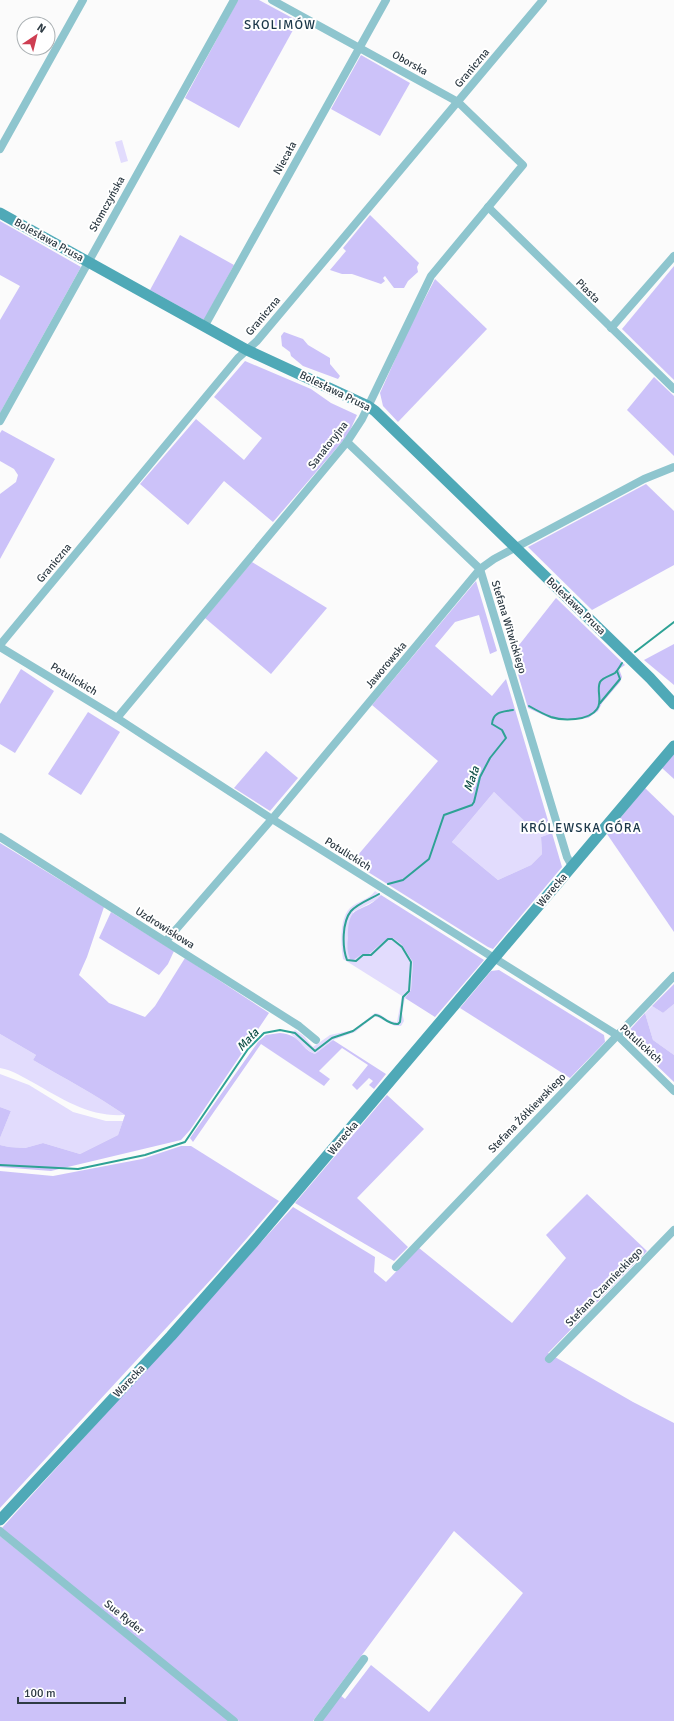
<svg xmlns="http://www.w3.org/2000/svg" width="674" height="1721" viewBox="0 0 674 1721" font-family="Signika,sans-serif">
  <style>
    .green { fill: #e2dcfd }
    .forest { fill: #ccc2f9 }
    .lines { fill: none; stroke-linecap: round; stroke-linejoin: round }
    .stream { stroke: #2ea295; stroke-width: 2 }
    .street { stroke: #8ec5ce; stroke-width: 8 }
    .secondary { stroke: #4fa9b7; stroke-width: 11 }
    .labels { text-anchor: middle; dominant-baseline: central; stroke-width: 4; stroke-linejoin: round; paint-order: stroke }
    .street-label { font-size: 11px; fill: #2e3b44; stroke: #fff }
    .water-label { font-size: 12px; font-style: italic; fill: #0e4f46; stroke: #fff }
    .quarter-label { font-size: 13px; letter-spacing: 1px; fill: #1a3648; stroke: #fff }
  </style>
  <rect width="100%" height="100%" fill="#fbfbfb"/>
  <g class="green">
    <path d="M122,140L128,161L121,163L115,142Z"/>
    <path d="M494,792L534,829L549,824L552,833L541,837L542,854L531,865L498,880L452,842Z"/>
    <path d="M375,891L381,895L376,900L353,912L362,954H369L388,938H393L401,944L413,962L411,990L405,998L402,1013L404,1021L401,1026H395L375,1016L355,1032L333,1040L315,1054C305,1050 300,1041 291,1034L295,1030L304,1036L313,1047L330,1035L353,1030L375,1013C384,1014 384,1021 397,1022L402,996L343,959C341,946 339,919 350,908C357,901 369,900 375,891Z"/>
    <path d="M674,1004V1055L653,1040L645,1013L652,1006L663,1013Z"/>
    <path d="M0,1034L36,1055L33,1060C64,1078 96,1095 125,1115C89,1117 64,1100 34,1083C23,1077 12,1070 0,1068Z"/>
    <path d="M0,1074L29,1085L73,1112L106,1121H123L118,1135L80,1154L43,1143L25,1148L9,1147L0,1145V1138L11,1111L0,1107Z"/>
  </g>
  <g class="forest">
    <path d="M238,0H259L298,21L239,128L185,98Z"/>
    <path d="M361,55L410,83L380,136L331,109Z"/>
    <path d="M370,215L419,263L417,267L418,272L408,281L404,288H394L385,276L383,278L385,281L381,284L352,274H342L330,270L346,251L343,248Z"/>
    <path d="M0,221L81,267L0,413V320L20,286L0,275Z"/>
    <path d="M180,235L234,265L204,320L150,290Z"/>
    <path d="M674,266V380L622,329Z"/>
    <path d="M435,279L487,329L398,422L383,406L380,393L407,333Z"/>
    <path d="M284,332L303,339L308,345L330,358V364L340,376L338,379L303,366L291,356L290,352L282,346L281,336Z"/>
    <path d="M245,361L311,389L331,403L357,415L348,435L273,522L224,481L188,525L140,484L196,419L244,460L262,438L214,397Z"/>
    <path d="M654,377L674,396V456L627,410Z"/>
    <path d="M2,430L55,459L0,559V494L16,482L18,475L14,469L0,461V433Z"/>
    <path d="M646,484L674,511V565L592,610L528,547Z"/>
    <path d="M252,562L327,608L271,674L205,618Z"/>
    <path d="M476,581L497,651L490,654L479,615L455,622L435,646L492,696L506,679L549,824L534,830L494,792L452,842L498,880L531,865L542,854L541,837L552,833L562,867L493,949L488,947L352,862L438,761L372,705Z"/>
    <path d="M556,598L625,665L619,669L622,677L620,682L602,703L598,711L588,718L566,720L552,719L528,708L512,654Z"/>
    <path d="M674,644V685L644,660Z"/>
    <path d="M21,669L54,691L15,753L0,744V704Z"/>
    <path d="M88,712L120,732L81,795L48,774Z"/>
    <path d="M266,751L298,778L270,811L234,788Z"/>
    <path d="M674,754V779L662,768Z"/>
    <path d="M645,788L674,816V932L607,834Z"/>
    <path d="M0,843L104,907L87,957L79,975L109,1003L145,1017L155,1006L185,958L269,1013L190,1130L181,1140L51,1171L0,1167V1145L9,1147L25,1148L43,1143L80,1154L118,1135L125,1115C96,1095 64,1078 33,1060L36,1055L0,1034Z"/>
    <path d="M381,895L484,960L435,1017L405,998L411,990L413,962L401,944L393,938H388L369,954H362L353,960L350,959C347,952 347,945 348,938C348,900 362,916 381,895Z"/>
    <path d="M111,912L174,951L168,964L159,975L99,938Z"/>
    <path d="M499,970L604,1035L605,1042L570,1078L460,1008L491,971Z"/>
    <path d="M674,984V1004L663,1013L652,1006Z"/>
    <path d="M645,1013L653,1040L674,1055V1082L625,1035Z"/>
    <path d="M280,1033C302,1035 299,1048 315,1054L333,1040L386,1074L374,1089L369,1085L373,1081L369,1078L357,1090L352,1085L368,1065L342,1048L319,1071L330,1079L324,1086L261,1044L193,1142L190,1138L258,1042L266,1035Z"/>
    <path d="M387,1095L424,1129L357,1198L408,1247L394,1261L295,1203Z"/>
    <path d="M0,1107L11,1111L0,1138Z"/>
    <path d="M181,1146H191L279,1201L216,1274L0,1508V1171L53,1176L142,1159Z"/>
    <path d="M587,1194L647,1251L548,1353L633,1402L674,1423V1721H321L340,1695L345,1699L371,1665L429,1712L523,1593L454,1531L313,1721H239L1,1529L293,1207L375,1257L374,1272L386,1282L419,1248L512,1323L566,1258L546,1235Z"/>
    <path d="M0,1536L229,1721H0Z"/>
  </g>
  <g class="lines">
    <g class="stream">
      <path d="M635,652L674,622"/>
      <path d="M600,703L620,679L617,671"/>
      <path d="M529,706C536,710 543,714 551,717C563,721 589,721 597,709C603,701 596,691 600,682C603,677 610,676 615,673C618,670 620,666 622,663"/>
      <path d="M388,884L403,880L429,859L444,815L472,805L474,802L480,777L490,758L506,738L502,730L492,724C493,711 503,712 513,710"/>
      <path d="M0,1165L78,1169L145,1155L185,1142L248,1049L264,1033L280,1030L295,1033L315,1051L332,1038L353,1031L375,1015C383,1015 387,1025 398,1024L400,1022L403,997L409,991L411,962L402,947L392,939H388L371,955H363L356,961L347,960C342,947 342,922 351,911C357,904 370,899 379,894"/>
    </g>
    <g class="street">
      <path d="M0,149L83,0"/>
      <path d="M488,207L674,389"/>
      <path d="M204,327L386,0"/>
      <path d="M611,328L674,256"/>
      <path d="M0,421L234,0"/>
      <path d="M347,442L480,569L567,857L572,866"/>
      <path d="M0,645L238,358L257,341L543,0"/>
      <path d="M0,647L117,718L272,819L617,1035L674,1091"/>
      <path d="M117,718L347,442L362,419L431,276L523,165L458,102L272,0"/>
      <path d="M0,837L299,1026L316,1040"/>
      <path d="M166,941L272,819L480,569L494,559L644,479L674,467"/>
      <path d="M396,1267L674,976"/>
      <path d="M549,1359L674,1230"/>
      <path d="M0,1531L234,1721"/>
      <path d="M318,1721L364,1659"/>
    </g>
    <g class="secondary">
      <path d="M0,213L247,350L368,406L375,411L650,678L674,704"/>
      <path d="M0,1520L171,1336L253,1243L674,746"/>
    </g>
  </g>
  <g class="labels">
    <g class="street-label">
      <text transform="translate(410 63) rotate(29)">Oborska</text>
      <text transform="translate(472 68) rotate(-50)">Graniczna</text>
      <text transform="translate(285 158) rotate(-61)">Niecała</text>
      <text transform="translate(107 204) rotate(-61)">Słomczyńska</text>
      <text transform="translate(49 240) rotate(29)">Bolesława Prusa</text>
      <text transform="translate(588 291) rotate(45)">Piasta</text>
      <text transform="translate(263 316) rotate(-50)">Graniczna</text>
      <text transform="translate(335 391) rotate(26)">Bolesława Prusa</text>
      <text transform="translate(328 445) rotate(-52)">Sanatoryjna</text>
      <text transform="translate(54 563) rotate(-50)">Graniczna</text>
      <text transform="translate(576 606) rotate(44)">Bolesława Prusa</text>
      <text transform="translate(509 627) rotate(73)">Stefana Witwickiego</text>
      <text transform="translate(386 665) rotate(-50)">Jaworowska</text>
      <text transform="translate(74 679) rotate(31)">Potulickich</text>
      <text transform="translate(348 854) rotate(32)">Potulickich</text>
      <text transform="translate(552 890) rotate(-50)">Warecka</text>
      <text transform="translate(165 928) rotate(32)">Uzdrowiskowa</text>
      <text transform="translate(641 1044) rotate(42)">Potulickich</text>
      <text transform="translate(527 1113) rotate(-46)">Stefana Żółkiewskiego</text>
      <text transform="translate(343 1138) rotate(-50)">Warecka</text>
      <text transform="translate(604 1287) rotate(-46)">Stefana Czarnieckiego</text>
      <text transform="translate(129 1381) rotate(-47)">Warecka</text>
      <text transform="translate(124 1617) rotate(39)">Sue Ryder</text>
    </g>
    <g class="water-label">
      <text transform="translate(472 779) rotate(-71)">Mała</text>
      <text transform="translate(248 1040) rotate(-47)">Mała</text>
    </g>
    <g class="quarter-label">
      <text x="280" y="25">SKOLIMÓW</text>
      <text x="581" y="828">KRÓLEWSKA GÓRA</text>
    </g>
  </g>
  <g transform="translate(36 36) rotate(35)"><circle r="19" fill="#ffffff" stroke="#abb1b4"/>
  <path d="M0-3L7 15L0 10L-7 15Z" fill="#ce3e52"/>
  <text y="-6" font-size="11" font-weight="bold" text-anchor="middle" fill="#2e3b44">N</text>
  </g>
  <path d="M18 1697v6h107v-6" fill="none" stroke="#2e3b44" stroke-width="2"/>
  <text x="24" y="1697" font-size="12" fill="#2e3b44" stroke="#ffffff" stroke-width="3" paint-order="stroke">100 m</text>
</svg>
